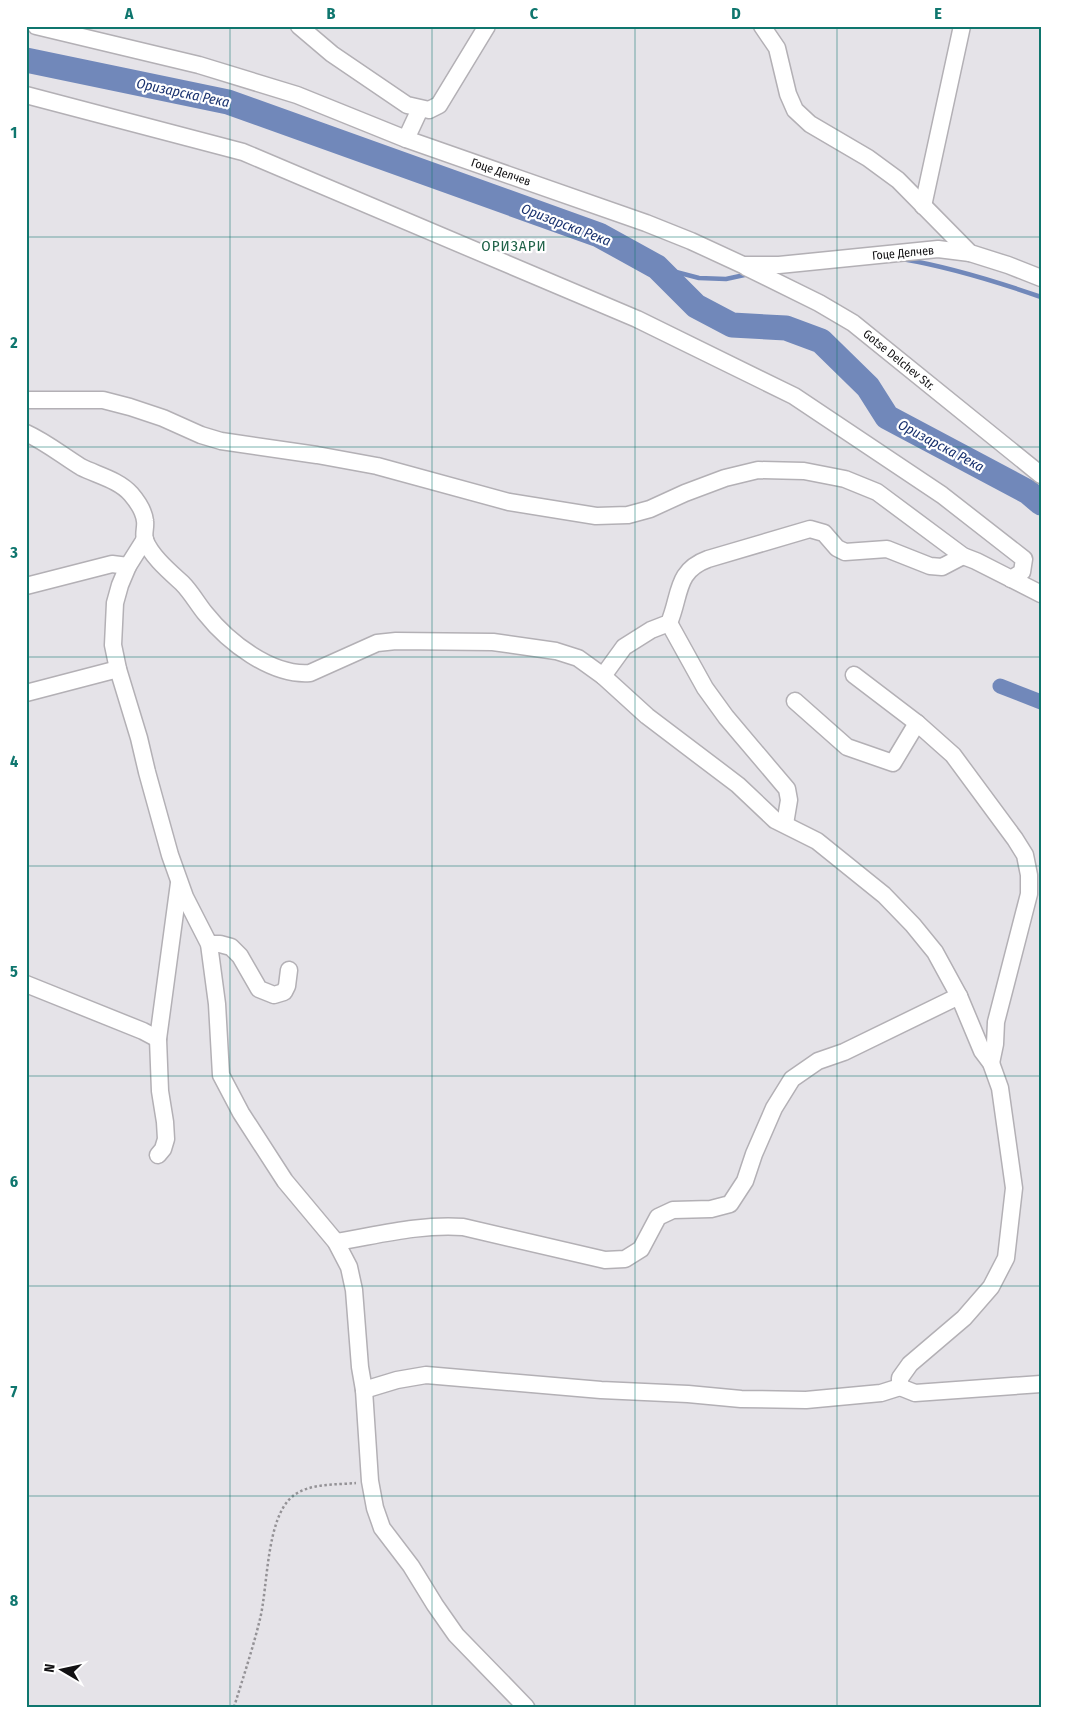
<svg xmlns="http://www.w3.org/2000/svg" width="1067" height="1733" viewBox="0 0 1067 1733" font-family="'Fira Sans Condensed',sans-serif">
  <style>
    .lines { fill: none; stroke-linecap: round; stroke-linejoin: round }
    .stream { stroke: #7188ba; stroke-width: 4.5 }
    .canal { stroke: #7188ba; stroke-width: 15 }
    .river { stroke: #7188ba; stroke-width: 25 }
    .minor-casing { stroke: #b3b0b5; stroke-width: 19 }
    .path { stroke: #949296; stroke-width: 2.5; stroke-dasharray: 2.5 2.5; stroke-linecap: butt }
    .minor { stroke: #fff; stroke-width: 16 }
    .grid { fill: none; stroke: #0f766e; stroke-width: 1; stroke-opacity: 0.55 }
    .labels { text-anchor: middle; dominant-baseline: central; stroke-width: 4.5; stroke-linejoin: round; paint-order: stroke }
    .street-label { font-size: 12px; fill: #121113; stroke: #fff }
    .water-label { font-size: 14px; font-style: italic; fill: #19326f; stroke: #fff }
    .quarter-label { font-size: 15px; letter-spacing: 1px; fill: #1f6248; stroke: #fff }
    .neatline { fill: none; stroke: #0f766e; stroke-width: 2 }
    .grid-label { font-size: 16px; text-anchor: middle; font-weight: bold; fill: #0f766e }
  </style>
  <rect width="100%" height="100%" fill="#e5e3e8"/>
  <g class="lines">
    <g class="stream">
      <path d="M902,259C950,267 995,281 1041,297"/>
      <path d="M657,267L699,278L726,279L749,274"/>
    </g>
    <path class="canal" d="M1000,686L1041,702"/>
    <path class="river" d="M26,60L228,102L599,235L657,267L696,306L732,325L786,328L821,341L868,387L887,417L1028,492L1041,503"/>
    <defs>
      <g id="minor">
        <path d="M36,26L199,65L297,95L406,139L646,223L691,241L743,265H779L938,249L970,253"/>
        <path d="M299,26L332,54L407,105L429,110L439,105L487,26"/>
        <path d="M762,26L777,48L788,94L795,110L810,124L868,158L898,180L970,253L1008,265L1041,278"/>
        <path d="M26,95L243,152L637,319L794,396L942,495L1024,559L1022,572L1011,579"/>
        <path d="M406,139L420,109"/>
        <path d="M923,206L962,26"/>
        <path d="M746,267L819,303L853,323L1041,475"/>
        <path d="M26,400H103L130,407L163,418L201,435L221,441L317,455L377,466L509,502L596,516L628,515L650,509L685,493L725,478L758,470L804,471L845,479L877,492L963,556L976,561L1041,594"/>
        <path d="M26,433C46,442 63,456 81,467C97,475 119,480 131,494C137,501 144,512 145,521C146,527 143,534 145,540C151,556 170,572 182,583C191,592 197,603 205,613C228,642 271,676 310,673L377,643L396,641L493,642L556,651L578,658L603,676L647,716L738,785L775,820L817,841L884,895L913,925L935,952L959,996L982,1051L991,1063L1000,1088L1014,1188L1006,1258L991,1287L964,1318L910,1364L900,1378V1387L915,1393L1041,1384"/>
        <path d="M145,539L128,566L120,585L115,603L113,645L118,669L139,738L147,772L170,855L185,897L209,944L217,1004L221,1075L241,1113L285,1181L336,1242L349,1267L354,1290L360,1367L364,1390L370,1481L375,1508L382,1528L411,1566L435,1605L456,1635L526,1707"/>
        <path d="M26,586L112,564L128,566"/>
        <path d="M669,623L705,688L726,717L787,789L789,800L785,824"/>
        <path d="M854,675L917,723L953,755L1015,839L1025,855L1029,875V894L996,1022L995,1044L991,1063"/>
        <path d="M603,676L624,647L651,630L669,623C681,595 675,571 708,559L810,529L824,533L837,548L845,552L887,549L930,566L942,567L963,556"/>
        <path d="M26,693L118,669"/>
        <path d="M795,701L847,747L893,763L917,723"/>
        <path d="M209,944H220L231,947L240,956L259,989L274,995L284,992L287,986L289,970"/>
        <path d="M26,984L143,1031L158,1039"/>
        <path d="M158,1155L163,1149L166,1139L165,1122L160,1091L158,1039L179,883"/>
        <path d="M336,1242C379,1235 419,1224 463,1227L605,1260L625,1259L641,1249L658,1217L673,1210L711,1209L730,1204L745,1181L754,1154L774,1108L792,1079L818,1061L844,1052L959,996"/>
        <path d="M364,1390L397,1380L426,1375L601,1390L688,1394L741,1399L806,1400L881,1393L900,1387"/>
      </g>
    </defs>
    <use href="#minor" class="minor-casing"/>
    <path class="path" d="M234,1707C243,1678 253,1648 260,1619C268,1587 266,1517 293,1496C309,1483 336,1485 356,1483"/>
    <use href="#minor" class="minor"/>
  </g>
  <path class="grid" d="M230,26V1707M432,26V1707M635,26V1707M837,26V1707M26,237H1041M26,447H1041M26,657H1041M26,866H1041M26,1076H1041M26,1286H1041M26,1496H1041"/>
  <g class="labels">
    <g class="street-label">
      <text transform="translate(501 172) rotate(19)">Гоце Делчев</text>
      <text transform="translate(903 253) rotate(-5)">Гоце Делчев</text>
      <text transform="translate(899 360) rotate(39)">Gotse Delchev Str.</text>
    </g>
    <g class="water-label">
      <text transform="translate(183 93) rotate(12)">Оризарска Река</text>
      <text transform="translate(566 225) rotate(21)">Оризарска Река</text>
      <text transform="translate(941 446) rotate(28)">Оризарска Река</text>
    </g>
    <g class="quarter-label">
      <text x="514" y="246">ОРИЗАРИ</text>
    </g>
  </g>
  <rect width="1067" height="1733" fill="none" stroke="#ffffff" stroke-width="55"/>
  <g transform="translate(62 1670) rotate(279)" stroke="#ffffff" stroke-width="4" paint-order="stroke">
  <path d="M0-4L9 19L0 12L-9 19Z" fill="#121113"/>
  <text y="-8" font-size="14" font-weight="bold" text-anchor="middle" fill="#121113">N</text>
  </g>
  <rect x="28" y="28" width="1012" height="1678" class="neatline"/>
  <g class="grid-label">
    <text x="129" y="19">A</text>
    <text x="331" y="19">B</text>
    <text x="534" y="19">C</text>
    <text x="736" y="19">D</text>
    <text x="938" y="19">E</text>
    <text x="14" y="138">1</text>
    <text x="14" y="348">2</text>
    <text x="14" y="558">3</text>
    <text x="14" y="767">4</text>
    <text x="14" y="977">5</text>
    <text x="14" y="1187">6</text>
    <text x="14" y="1397">7</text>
    <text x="14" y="1606">8</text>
  </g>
</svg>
